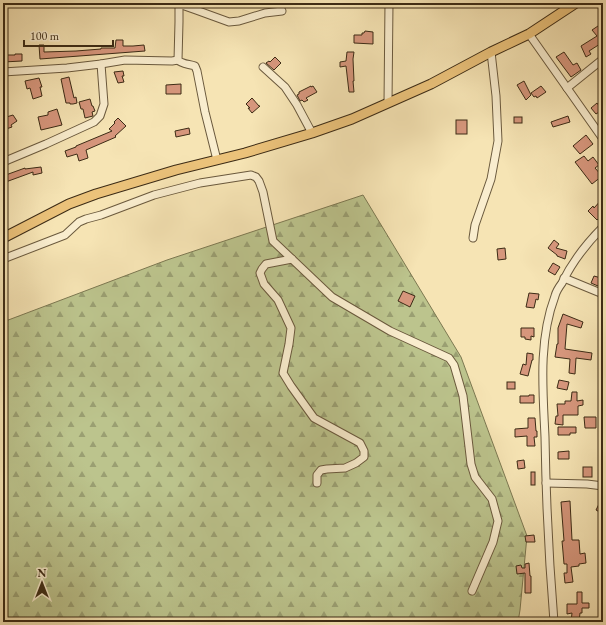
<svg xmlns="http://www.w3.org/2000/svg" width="606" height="625" viewBox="0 0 606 625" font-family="'EB Garamond',serif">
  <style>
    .forest { fill: url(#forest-firs); stroke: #7c7851 }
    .building { fill: #d6967c; stroke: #3c2b15 }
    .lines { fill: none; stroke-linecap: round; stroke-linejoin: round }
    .minor-casing { stroke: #6a593d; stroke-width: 9 }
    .major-casing { stroke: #3c2b15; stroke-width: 11 }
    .minor { stroke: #f9edce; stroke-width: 7 }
    .major { stroke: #ebc27a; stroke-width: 9 }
  </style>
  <defs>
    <pattern id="forest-firs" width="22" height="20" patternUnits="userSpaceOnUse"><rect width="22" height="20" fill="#bcc48d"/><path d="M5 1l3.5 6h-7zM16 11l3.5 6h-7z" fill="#9a9f72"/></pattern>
  </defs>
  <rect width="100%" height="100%" fill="#f6e4b4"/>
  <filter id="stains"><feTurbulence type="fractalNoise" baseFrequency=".005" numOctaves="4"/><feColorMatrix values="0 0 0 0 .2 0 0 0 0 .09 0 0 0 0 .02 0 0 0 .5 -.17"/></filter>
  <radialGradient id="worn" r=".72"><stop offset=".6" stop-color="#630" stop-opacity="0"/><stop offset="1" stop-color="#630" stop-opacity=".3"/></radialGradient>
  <path class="forest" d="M363,195L461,357L527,536L520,610L518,622H3V322L167,260Z"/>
  <g class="building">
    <path d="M601,24L603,27V49L600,44L589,51L591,54L586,57L581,46L597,36L592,30Z"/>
    <path d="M365,31L373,32V44L354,43V35H362V33H364Z"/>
    <path d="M116,40H123V46H133L144,45L145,51L40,59L39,45H44V52L76,51L101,49V48H115Z"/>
    <path d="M347,52H354L353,59L354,81H353L354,92H349L346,66L340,67V62L346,61Z"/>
    <path d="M564,52L573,65L577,63L581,70L571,77L556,57Z"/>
    <path d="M15,54H22V61L3,62V55H15Z"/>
    <path d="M275,57L281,63L274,70L266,63L269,61L270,62Z"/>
    <path d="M123,71L124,76H122L124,82L118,83L114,72Z"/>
    <path d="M69,77L74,98L76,97L77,103L73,104H70V103H66L61,79Z"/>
    <path d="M39,78L42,87H40L42,96L33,99L30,88L27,89L25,81Z"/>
    <path d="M524,81L531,95L526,100L517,85Z"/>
    <path d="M181,84V94H166V85Z"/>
    <path d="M311,86V87L313,86L317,92L306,98L308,100L304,102L302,100L300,101L297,95L299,94V92Z"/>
    <path d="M541,86L546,92L537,98L536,96L534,97L531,93Z"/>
    <path d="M252,98L259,106H260L252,113L248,108H250L246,104Z"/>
    <path d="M90,99L92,106H93L95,111L92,112L93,116L85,118L83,109H81L79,102Z"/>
    <path d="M597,103L602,110L596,114L591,108Z"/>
    <path d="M57,109L62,125L41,130L38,117L48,115V112Z"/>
    <path d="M13,115L17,121L11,125L12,127L3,130V118Z"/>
    <path d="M568,116L570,122L553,127L551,122Z"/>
    <rect x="514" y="117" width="8" height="6"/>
    <path d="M118,118L126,126L115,136L116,137L86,150L88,158L79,161L77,154L67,157L65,151L76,147V146L112,131L109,129L115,123L114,122Z"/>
    <rect x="456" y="120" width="11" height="14"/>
    <path d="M189,128L190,134L176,137L175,131Z"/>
    <path d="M586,135L593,144L580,154L573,146Z"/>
    <path d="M584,156L588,161L593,157L599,165L595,168L602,176L592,184L575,162Z"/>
    <path d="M41,167L42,173L33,175V172L3,183V176L25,168V169Z"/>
    <path d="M603,198V215L597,220L588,211L593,206L594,208Z"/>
    <path d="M554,240L559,244L556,248L567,251L565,259L557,256V255L548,248Z"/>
    <path d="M505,248L506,259L498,260L497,249Z"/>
    <path d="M553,263L560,267L555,275L548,271Z"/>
    <path d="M594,276L601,278L598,286L591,283Z"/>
    <path d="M403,291L415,296L410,307L398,301Z"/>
    <path d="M529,293L539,294L538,300L536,299L534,308L526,307Z"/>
    <path d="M563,314L583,322L581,328L567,324L565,349L592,353L591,360L576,358L575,374L569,373L570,359L555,357L557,344H558V328Z"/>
    <path d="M521,328H534V337L531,336V340L525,339V337H521Z"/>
    <path d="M527,353L533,354V360H532L528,376L520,374L523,364L526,365Z"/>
    <path d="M559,380L569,382L567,390L557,388Z"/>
    <rect x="507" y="382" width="8" height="7"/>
    <path d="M572,392H577V401L583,400V405L578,406V415H563V425L555,424L556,416H558L557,404H565V401H571Z"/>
    <path d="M529,395H534V403H520V396H529Z"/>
    <path d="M584,417H596V428H585Z"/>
    <path d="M528,418H535L536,431H537V437H534L535,446H527V436L515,437V429L528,428Z"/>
    <path d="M558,427H576V433H570V435H558Z"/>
    <path d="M569,451V459H558V452Z"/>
    <path d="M524,460L525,468L518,469L517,461Z"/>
    <rect x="583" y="467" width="9" height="10"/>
    <rect x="531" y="472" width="4" height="13"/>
    <path d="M603,496V514L596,510Z"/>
    <path d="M570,501L572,540H579L580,554L585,553L586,563L579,564V566L571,567L573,582L565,583L564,573H567V564H564L563,552L562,541H564L561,502Z"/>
    <path d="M534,535L535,542H526L525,536Z"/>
    <path d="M529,563L530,576H531V593H525V573L517,574L516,566L521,565L522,568H525V564Z"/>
    <path d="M577,592H582V603H589V608H582V613H580L579,622H571L572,613L567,614V604H577Z"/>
  </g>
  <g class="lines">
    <defs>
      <g id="minor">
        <path d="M179,3V22L178,60C181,64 189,64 195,66L197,71L205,112L217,160"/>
        <path d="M179,4L196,10L229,22L239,21L265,13L282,11"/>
        <path d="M529,34L603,139"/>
        <path d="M263,67L285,87L297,105L312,133"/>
        <path d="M3,72L67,68L101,64L125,60L172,61L178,60"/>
        <path d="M567,88L603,59"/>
        <path d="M388,103L389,3"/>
        <path d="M3,162L46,144L94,122L100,116L104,104L101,64"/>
        <path d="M473,238L475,225L491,179L498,141L496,96L491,52"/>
        <path d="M3,259L65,235L79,222L86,219L101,215L154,195L200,183L251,175L256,177L259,181L263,192L273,241L332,297L390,331L449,358L454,365L463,396L471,464L475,477L492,499L498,521L493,542L472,591"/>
        <path d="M292,259L266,264L262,269L260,273L264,284L278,300L291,328L289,344L283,373L291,386L314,418L360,443L364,451V457L356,463L345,468L327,469L321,470L317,475V483"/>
        <path d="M564,278L603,294"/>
        <path d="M546,483L587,484L603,486"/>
        <path d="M554,622C549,561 546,499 545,437C543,391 538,341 555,296C556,292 559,287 562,283C572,262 586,244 603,227"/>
      </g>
      <path id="major" d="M3,238L69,204L96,194L176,170L245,153L312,133L352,119L431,84L491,52L529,34L576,3"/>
    </defs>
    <use href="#minor" class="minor-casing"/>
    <use href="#major" class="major-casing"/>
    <use href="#minor" class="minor"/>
    <use href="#major" class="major"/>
  </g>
  <rect width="606" height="625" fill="none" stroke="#f6e4b4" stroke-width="16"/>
  <rect x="4" y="4" width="598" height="617" fill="none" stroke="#3c2b15" stroke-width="2"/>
  <rect x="8" y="8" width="590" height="609" fill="none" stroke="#3c2b15"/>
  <g transform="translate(42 583)" stroke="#f9edce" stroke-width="3" paint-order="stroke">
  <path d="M0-3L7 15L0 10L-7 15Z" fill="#3c2b15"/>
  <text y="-6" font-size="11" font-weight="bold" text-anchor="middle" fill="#3c2b15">N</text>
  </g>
  <path d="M24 40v6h89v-6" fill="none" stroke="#3c2b15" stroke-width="2"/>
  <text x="30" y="40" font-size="12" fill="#3c2b15" stroke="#f9edce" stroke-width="3" paint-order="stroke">100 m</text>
  <rect width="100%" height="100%" filter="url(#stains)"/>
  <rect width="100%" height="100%" fill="url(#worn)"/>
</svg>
